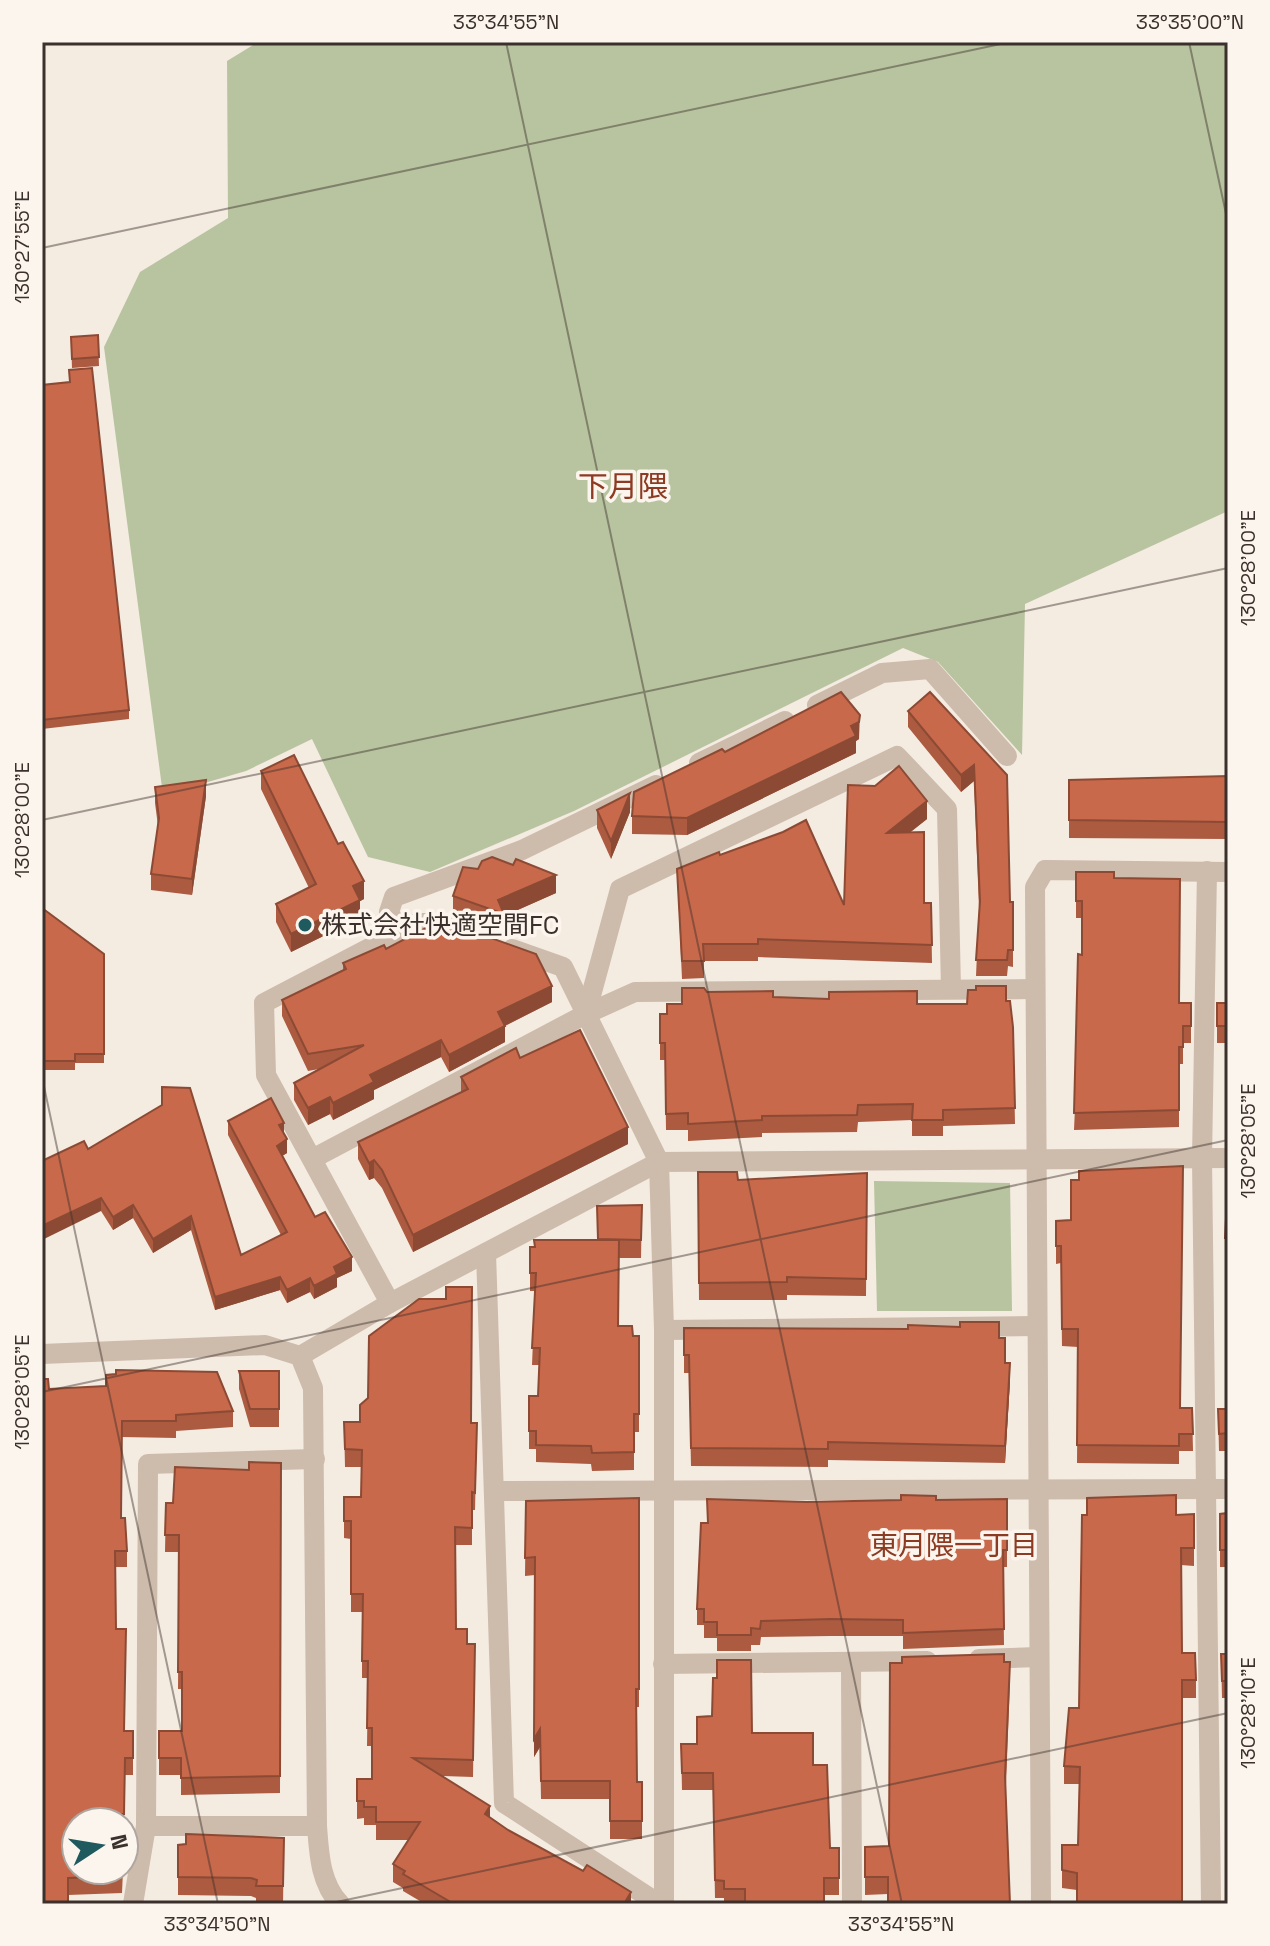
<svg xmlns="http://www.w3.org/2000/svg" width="1270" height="1946" viewBox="0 0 1270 1946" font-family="'Space Grotesk','Noto Sans JP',sans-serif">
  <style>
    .green { fill: #b8c4a0 }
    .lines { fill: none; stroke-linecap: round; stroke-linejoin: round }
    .minor { stroke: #cdbbac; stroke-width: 20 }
    .wall { fill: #ac5a40 }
    .shaded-wall { fill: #8c4a34 }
    .building { fill: #c8694b; stroke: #8c4a34; stroke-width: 2 }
    .ticks { fill: none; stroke: #3b302b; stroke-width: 2; stroke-opacity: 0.45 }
    .poi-dot { fill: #1f5a5e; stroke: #fbf5ee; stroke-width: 3 }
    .labels { text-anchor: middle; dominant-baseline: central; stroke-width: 7; stroke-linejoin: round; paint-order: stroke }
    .poi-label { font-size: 26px; fill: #3b302b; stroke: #fbf5ee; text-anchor: start }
    .neighbourhood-label { font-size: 28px; fill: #8c3b22; stroke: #fbf5ee }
    .quarter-label { font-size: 30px; fill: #8c3b22; stroke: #fbf5ee }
    .neatline { fill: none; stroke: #3b302b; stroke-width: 3 }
    .ticks-label { font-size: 20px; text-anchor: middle; fill: #3b302b }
  </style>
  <rect width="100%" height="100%" fill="#f4ebe1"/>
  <g class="green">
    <path d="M258,42H1228V511L1025,604L1022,755L938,662L903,648L574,811L430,872L368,857L312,739L246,771L163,795L104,347L140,272L228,218L227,61Z"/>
    <path d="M874,1181L1010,1183L1012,1311H877Z"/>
  </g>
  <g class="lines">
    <g class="minor">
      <path d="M817,705L882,673L930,669L1007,756"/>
      <path d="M699,763L785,721"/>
      <path d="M1207,871L1202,1158L1211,1904"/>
      <path d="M399,932L389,912L394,897L522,850L656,785"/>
      <path d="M512,949L563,967L659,1162L664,1330V1904"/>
      <path d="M586,1014L620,889L897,756L947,809L951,989"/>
      <path d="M314,1158L586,1014L635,992L1035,989"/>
      <path d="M486,1253L504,1803L659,1904"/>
      <path d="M390,1303L266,1075L264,1003L417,923H440L460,930"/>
      <path d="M664,1330L1037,1326"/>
      <path d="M42,1354L265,1345L300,1356L313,1388L317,1826C319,1853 320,1883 340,1904"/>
      <path d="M300,1356L390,1303L659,1162L1228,1158"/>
      <path d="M496,1491L1228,1489"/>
      <path d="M979,1659L1039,1657"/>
      <path d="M663,1664L927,1661"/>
      <path d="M851,1664L852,1904"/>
      <path d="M146,1826H317"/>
      <path d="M133,1904L146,1826L148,1464L315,1459"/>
      <path d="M1041,1904L1035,887L1045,870L1228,872"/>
    </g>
  </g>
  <g class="wall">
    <path d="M98,335L99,366L72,368L71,337Z"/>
    <path d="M69,370L129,710V719L42,729V385L69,382Z"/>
    <path d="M908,711L1007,775L1010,902H1013V967L1008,966L1007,976H976L979,908L974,781L961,792L908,727Z"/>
    <path d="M860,715L859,739L856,741V753L687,835L632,834V816L725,752Z"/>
    <path d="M261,771L364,899L360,901V918L291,952L276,922V904L309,888L261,789Z"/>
    <path d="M1228,776V839L1069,838V780Z"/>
    <path d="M848,785L927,819L910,832L924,903H931L932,963L758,957V961H704V978L682,979L677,869L720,855L844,905Z"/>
    <path d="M155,787L206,796L192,895L151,890V874L158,826L155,803Z"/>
    <path d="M597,810L630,812L611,859L597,828Z"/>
    <path d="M1076,872L1114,878L1179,1003H1191V1043H1183V1064H1179V1127L1074,1130L1082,955V918H1076Z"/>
    <path d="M556,893L504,916V932L453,914V896Z"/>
    <path d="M42,908L104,954V1063H75V1070H42Z"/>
    <path d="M386,949L552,1002L505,1026V1042L449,1072L441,1057L374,1090V1099L333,1120L330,1114L308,1125L294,1100V1083L319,1069L308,1071L282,1016V1000L343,970V963Z"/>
    <path d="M1226,982H1228V1043H1217V1003H1226Z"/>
    <path d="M707,992L773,997L917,1004H967L1006,1001L1013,1027L1015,1124L943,1126V1136H912V1120L858,1122L857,1132L762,1133V1137L688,1141V1130H666L665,1060H660V1014H667L682,1004Z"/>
    <path d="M520,1058L628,1144L413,1252L382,1188L374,1178L369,1180L358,1159V1142L461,1092V1077Z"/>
    <path d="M162,1105L241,1255L281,1235L228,1135V1121L284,1135L287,1153L282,1156L315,1217L352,1271L337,1278V1287L314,1299L310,1292L287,1303L280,1290L215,1310L191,1230L153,1253L133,1218L113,1230L101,1211L88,1149Z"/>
    <path d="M698,1172L738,1180L867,1173L866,1296L787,1295V1300H699Z"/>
    <path d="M1228,1179V1256H1225V1238Z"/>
    <path d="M642,1205L641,1258H619L618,1326L633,1336H639V1432H634V1470L592,1471L591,1464L536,1462V1449H529V1396H538L539,1365H532L535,1291H530V1247L597,1240Z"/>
    <path d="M1056,1221L1181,1408H1192L1193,1451H1179V1464L1077,1463L1078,1347L1062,1346L1061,1263L1056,1264Z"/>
    <path d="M446,1299L471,1423H477L475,1510H472V1545H455L456,1629L467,1644H475L473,1777L443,1776L490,1817L508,1830L631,1904H425L403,1891V1888L393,1882V1864L409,1840H376V1825H364V1818L357,1819V1779H372V1746H367L368,1678H362V1612H351V1539L344,1538V1497H361L362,1467H345L344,1422H360L368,1398Z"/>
    <path d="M684,1328L999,1338L1010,1381L1005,1463L828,1460V1467L691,1466L689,1373H684Z"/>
    <path d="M239,1371H279V1427H250L239,1389Z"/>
    <path d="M49,1389L233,1411V1427L176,1431V1438L122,1437L121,1518L127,1551V1567H115L116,1629L124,1731H133V1775H125L124,1830V1822H76L123,1870L122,1893L68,1895Z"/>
    <path d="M1218,1409H1228V1451H1219Z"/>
    <path d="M281,1463L280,1793L181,1795V1775H159V1731H182V1689H178L179,1552H165L166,1503H173L249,1470Z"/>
    <path d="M639,1498V1707H636L637,1782H642V1839H610V1799H541L540,1747L534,1757L535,1575L525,1576L526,1501Z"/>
    <path d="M1007,1499V1567H1003L1004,1645L903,1649V1636H831L761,1637L760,1645H751V1651H717V1638H704V1625H697V1609L708,1523L807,1502Z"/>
    <path d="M1228,1513V1584H1227L1226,1567H1220V1514Z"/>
    <path d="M1194,1514V1566L1181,1565V1643L1182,1653L1196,1680V1698H1182L1077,1890L1062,1888V1845H1078L1079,1784H1064V1766L1079,1708Z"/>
    <path d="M1221,1654H1228V1716V1698H1222Z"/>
    <path d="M1004,1662L1010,1680L1006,1785L888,1894L865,1895V1847L889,1846Z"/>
    <path d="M752,1733L813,1765L830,1848H839V1895H824V1904H724V1898H715L713,1790H682L681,1744H697Z"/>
    <path d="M284,1838L283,1904H256V1898L251,1896L178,1895V1845Z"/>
  </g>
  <g class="shaded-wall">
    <path d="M859,722V739L856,741V753L687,835V818Z"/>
    <path d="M974,765V781L961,792V775Z"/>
    <path d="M206,780V796L192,895V879Z"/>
    <path d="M630,793V812L611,859V841Z"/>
    <path d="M927,801V819L887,851V833Z"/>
    <path d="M556,875V893L504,916L498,900Z"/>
    <path d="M364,881V899L360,901V918L291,952V934L353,886Z"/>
    <path d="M552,986V1002L498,1029V1012Z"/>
    <path d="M505,1026V1042L449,1072V1055Z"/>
    <path d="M441,1040V1057L374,1090V1099L333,1120V1103L370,1075Z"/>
    <path d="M330,1097V1114L308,1125V1108Z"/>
    <path d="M284,1123V1136L279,1125Z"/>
    <path d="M628,1127V1144L413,1252V1235Z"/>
    <path d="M287,1139V1153L277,1159V1146Z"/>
    <path d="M374,1160V1178L369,1180V1163Z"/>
    <path d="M101,1198V1211L42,1240V1226Z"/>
    <path d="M133,1205V1218L113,1230V1217Z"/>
    <path d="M191,1216V1230L153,1253V1239Z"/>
    <path d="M352,1257V1271L337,1278V1287L314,1299V1286L334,1267Z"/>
    <path d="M280,1277V1290L215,1310V1297Z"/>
    <path d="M310,1278V1292L287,1303V1290Z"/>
    <path d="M1010,1363V1381L1005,1463V1446Z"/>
    <path d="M540,1729V1747L534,1757V1739Z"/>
    <path d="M490,1806V1823L485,1814Z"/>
    <path d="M631,1892V1904H624Z"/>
  </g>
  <g class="building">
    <path d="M98,335L99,357L72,359L71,337Z"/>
    <path d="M92,368L129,710L42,720V385L70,382L69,370Z"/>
    <path d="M841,692L860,715L859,722L851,726L856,736L687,818L632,816L634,792L722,749L725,752Z"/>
    <path d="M930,692L1007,775L1010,902H1013V950H1008L1007,960H976L980,901L974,765L961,775L908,711Z"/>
    <path d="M294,755L338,844L343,842L364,881L353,886L360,900L291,934L276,904L316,884L261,771Z"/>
    <path d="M899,766L927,801L887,833L924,832V903H931L932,945L758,939V944H703L704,961H682L677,869L719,852L720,855L783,832L806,820L844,905L848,785L875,786Z"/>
    <path d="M1228,776V822L1069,820V780Z"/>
    <path d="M206,780L192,879L151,874L159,818L155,787Z"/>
    <path d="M630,793L611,841L597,810Z"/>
    <path d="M492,857L513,865L516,859L556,875L498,900L504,914L453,896L463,867L478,869L482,861Z"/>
    <path d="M1076,872H1114V878L1180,879L1179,1003H1191V1026H1183V1047H1179V1110L1074,1113L1078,954L1082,955V901H1076Z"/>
    <path d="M42,908L104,954V1054H75V1061H42Z"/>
    <path d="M441,920L536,954L552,986L498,1012L505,1026L449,1055L441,1040L370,1075L374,1082L333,1103L330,1097L308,1108L294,1083L364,1045L308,1054L282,1000L346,969L343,963L384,945L386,949Z"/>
    <path d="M1226,982H1228V1026H1217V1003H1227Z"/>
    <path d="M976,986H1006V1001H1010L1013,1027L1015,1108L943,1110V1120H912L913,1104L858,1105L857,1115L762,1116V1120L688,1124V1113L666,1114L665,1043H660V1014H667V1004H682V988H704L707,992L773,991V997L829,999V992L917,991V1004H967L968,990H976Z"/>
    <path d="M580,1030L628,1127L413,1235L382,1170L374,1160L369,1163L358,1142L468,1089L461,1077L516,1048L520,1058Z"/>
    <path d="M162,1087L190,1088L241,1255L287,1232L228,1121L271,1098L284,1123L279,1125L287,1139L277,1146L315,1217L325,1212L352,1257L334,1267L337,1274L314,1286L310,1278L287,1290L280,1277L215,1297L191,1216L153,1239L133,1205L113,1217L101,1198L42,1226V1161L84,1141L88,1149L162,1105Z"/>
    <path d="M1183,1166L1180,1408H1192L1193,1434H1179V1446L1077,1445L1078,1329H1062L1061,1246H1056V1221L1071,1220V1180H1079V1171Z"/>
    <path d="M698,1172H737L738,1180L867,1173L866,1279L787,1277V1282L699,1283Z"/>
    <path d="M1228,1179V1238H1225Z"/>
    <path d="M642,1205L641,1240L598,1239L597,1206Z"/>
    <path d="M534,1240H619L618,1326H632L633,1336H639V1414H634V1452L592,1453L591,1446L536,1445V1431H529V1396H538L540,1348H532L536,1273H530V1247H535Z"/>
    <path d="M446,1287H472L471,1423H477L475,1493L472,1492V1528L455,1527L456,1629H467V1644H475L473,1760L413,1758L490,1806L485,1814L508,1830L583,1871L587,1865L631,1892L624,1904H454L403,1874L405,1871L393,1864L420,1822H376V1807H364V1801H357V1779H372V1728H367L368,1661H362L363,1594H351V1521H344V1497H361L362,1450L345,1449L344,1422H360V1405L368,1398L369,1336L419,1299H446Z"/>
    <path d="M960,1322H999V1338H1005V1363H1010L1005,1446L828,1442V1449L691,1448L689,1355H684V1328L908,1329V1325L960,1327Z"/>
    <path d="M116,1370L217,1372L233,1411L176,1415V1421H122L121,1518H125L127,1551H115L116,1629H126L124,1731H133V1758H125L124,1814H120L121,1822H76V1870H123L122,1876L68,1878V1904H42V1379H48L49,1389L106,1386V1375L116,1374Z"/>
    <path d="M239,1371H279V1409H250Z"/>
    <path d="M1218,1409H1228V1433L1219,1434Z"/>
    <path d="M249,1462L281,1463L280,1776L181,1778V1758H159V1731H182V1672H178L179,1535H165L166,1503H173L175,1467L249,1470Z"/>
    <path d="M901,1495L936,1496V1500L1007,1499V1550H1003L1004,1629L903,1633V1620L831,1619L761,1621L760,1629L751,1628V1635H717V1622H704V1609H697L701,1523H708L707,1499L807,1502L901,1500Z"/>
    <path d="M1176,1495V1515L1194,1514V1548H1181L1182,1653H1195L1196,1680H1182V1904H1077V1873L1062,1870V1845H1078L1080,1767L1064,1766L1069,1708H1079L1082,1515H1087V1498Z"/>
    <path d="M639,1498V1689H636L637,1782H642V1821H610V1781H541L540,1729L534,1739L535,1557L525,1558L526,1501Z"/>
    <path d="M1228,1513V1566L1227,1567L1226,1550H1220V1514Z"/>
    <path d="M1004,1654V1662H1010L1005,1776L1010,1904H888V1877H865V1847L889,1846L890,1663H902V1657Z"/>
    <path d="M1221,1654H1228V1699V1681H1222Z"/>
    <path d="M717,1660H751L752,1733H813V1765H827L830,1848H839V1878H824V1904H745V1889H724V1881L715,1880L713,1773H682L681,1744H697V1717L712,1716L713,1678H717Z"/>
    <path d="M186,1834L284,1838L283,1886H256L257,1880L251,1878L178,1877V1845L186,1844Z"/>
  </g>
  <path class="ticks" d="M506,42L902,1904M1189,42L1228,223M42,248L1010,42M42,820L1228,568M42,1077L218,1904M42,1392L1228,1140M327,1904L1228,1713"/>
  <circle class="poi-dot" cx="305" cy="925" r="8"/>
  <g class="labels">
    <g class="poi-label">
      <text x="321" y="925">株式会社快適空間FC</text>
    </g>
    <g class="neighbourhood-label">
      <text x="954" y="1545">東月隈一丁目</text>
    </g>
    <g class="quarter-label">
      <text x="623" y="486">下月隈</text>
    </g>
  </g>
  <rect width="1270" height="1946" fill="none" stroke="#fbf5ee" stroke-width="88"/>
  <g transform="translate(100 1846) rotate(78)"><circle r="38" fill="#fbf5ee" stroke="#aea6a0" stroke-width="2"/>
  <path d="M0-6L14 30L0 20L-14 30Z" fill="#1f5a5e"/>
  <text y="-12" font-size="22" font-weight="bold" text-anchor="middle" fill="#3b302b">N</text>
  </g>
  <rect x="44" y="44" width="1182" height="1858" class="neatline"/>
  <g class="ticks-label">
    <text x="506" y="29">33°34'55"N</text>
    <text x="1190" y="29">33°35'00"N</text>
    <text transform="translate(22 247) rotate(-90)" y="7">130°27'55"E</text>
    <text transform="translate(1248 568) rotate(-90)" y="7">130°28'00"E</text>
    <text transform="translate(22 820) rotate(-90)" y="7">130°28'00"E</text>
    <text transform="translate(1248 1141) rotate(-90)" y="7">130°28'05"E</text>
    <text transform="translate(22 1392) rotate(-90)" y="7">130°28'05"E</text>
    <text transform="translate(1248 1713) rotate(-90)" y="7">130°28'10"E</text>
    <text x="217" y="1931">33°34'50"N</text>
    <text x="901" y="1931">33°34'55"N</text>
  </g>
</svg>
